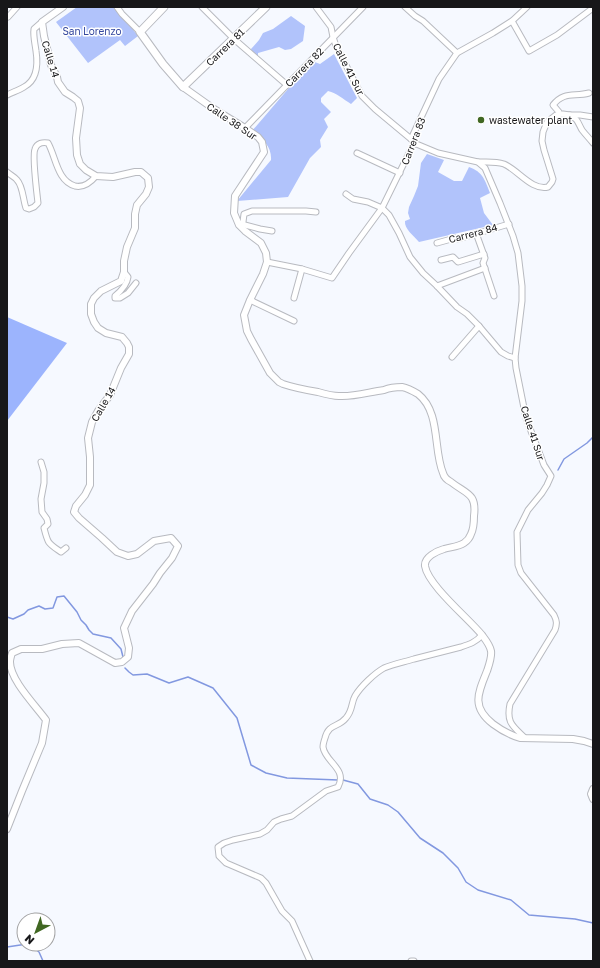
<svg xmlns="http://www.w3.org/2000/svg" width="600" height="968" viewBox="0 0 600 968" font-family="'Golos Text',sans-serif">
  <style>
    .green { fill: #b1c3fb }
    .forest { fill: #9cb4fd }
    .lines { fill: none; stroke-linecap: round; stroke-linejoin: round }
    .stream { stroke: #8298e0; stroke-width: 1.5 }
    .minor-casing { stroke: #b8bac0; stroke-width: 7 }
    .tertiary-casing { stroke: #b8bac0; stroke-width: 8 }
    .secondary-casing { stroke: #b8bac0; stroke-width: 9 }
    .minor { stroke: #fff; stroke-width: 5 }
    .tertiary { stroke: #fff; stroke-width: 6 }
    .secondary { stroke: #fff; stroke-width: 7 }
    .poi-dot { fill: #406722; stroke: #fff; stroke-width: 1.5 }
    .labels { text-anchor: middle; dominant-baseline: central; stroke-width: 3; stroke-linejoin: round; paint-order: stroke }
    .park-label { font-size: 10px; fill: #374a9f; stroke: #fff }
    .street-label { font-size: 10px; fill: #171719; stroke: #fff }
    .poi-label { font-size: 10px; fill: #171719; stroke: #fff; text-anchor: start }
  </style>
  <rect width="100%" height="100%" fill="#f6f9ff"/>
  <g class="green">
    <path d="M77,7H116L138,36L125,46L120,40L88,63L56,22Z"/>
    <path d="M291,16L305,26L303,41L291,49L285,50L279,47L258,53V58L252,55L251,49L259,40L263,33L273,29Z"/>
    <path d="M334,54L357,98L351,104C343,99 337,93 328,91L321,98V102L331,112L324,119L328,127L320,140L321,147L310,158L288,197L237,201L271,160C272,146 262,138 252,131L312,61L320,64Z"/>
    <path d="M427,154L444,160L438,172L454,181H462L469,167C483,172 485,180 490,193L480,198L484,213L493,225L419,242C414,236 404,229 405,221L410,219L408,213L409,207L414,196L418,186L421,163Z"/>
  </g>
  <path class="forest" d="M7,317L67,343L7,421Z"/>
  <g class="lines">
    <g class="stream">
      <path d="M558,470L564,459L587,443L593,437"/>
      <path d="M7,617L13,619L24,614L28,610L39,606L45,609L53,608L57,597L64,596L77,612L81,620L86,625L89,630L93,634L111,638L121,649L123,657"/>
      <path d="M125,668L129,672L133,675L147,674L169,683L188,677L213,688L237,718L251,765L266,773L287,778L338,780"/>
      <path d="M343,780L358,784L370,799L388,805L398,812L420,838L443,853L458,868L466,882L478,890L511,900L529,915L575,919L593,923"/>
      <path d="M29,944L39,952L43,961"/>
      <path d="M7,947L27,944"/>
    </g>
    <defs>
      <g id="minor">
        <path d="M117,7L122,14L140,32"/>
        <path d="M202,7L234,39L287,85"/>
        <path d="M316,7L331,27L333,37L336,46L362,96L375,109L411,139"/>
        <path d="M405,7L415,16L423,21L457,53"/>
        <path d="M8,17L17,7"/>
        <path d="M512,21L529,51L557,35L593,8"/>
        <path d="M7,95C13,92 19,90 24,87C37,80 38,64 36,51C35,43 33,36 34,29L42,22"/>
        <path d="M559,114V112L553,105C564,91 574,97 589,93"/>
        <path d="M570,115C578,119 578,123 582,130C585,134 589,138 593,143"/>
        <path d="M245,128L363,7"/>
        <path d="M414,143L438,153L478,162L485,168L500,203L513,236L518,253L522,286V301L515,358L516,368L526,418L544,465L551,476L547,485L542,493L528,510L517,532L518,565L521,573L554,615C557,621 557,624 555,630L510,704C506,723 513,726 525,738"/>
        <path d="M357,153L400,173"/>
        <path d="M478,162C487,162 495,161 504,164C518,170 532,191 548,187L552,182L553,179L544,150L542,141L543,132L547,122L556,115L563,114L570,115H580L593,117"/>
        <path d="M7,172C10,175 15,177 17,180C23,186 23,200 26,208L29,209L34,207L38,203C37,194 32,155 35,149C37,143 43,142 48,143C56,157 57,181 75,186C84,188 91,182 96,176"/>
        <path d="M346,194L353,199L368,202L382,208L389,215L399,233L410,257L423,273L437,286L457,307L467,314L479,326L501,352L508,356L515,358"/>
        <path d="M241,224L260,229L272,231"/>
        <path d="M239,225L243,222L244,214L252,211H306L316,212"/>
        <path d="M476,233L485,258L483,263L494,296"/>
        <path d="M437,243L455,238L458,239L509,224"/>
        <path d="M441,260L453,257L458,262L484,254"/>
        <path d="M267,262L302,269L332,278L349,253L382,208L414,143L411,139L439,79L457,53L493,33L512,21L527,7"/>
        <path d="M124,272L128,277C127,285 121,291 115,296V298H120L128,293L136,283"/>
        <path d="M437,286L485,268"/>
        <path d="M294,298L302,269"/>
        <path d="M250,300L294,321"/>
        <path d="M452,357L479,326"/>
        <path d="M41,462L44,472V483L41,499L42,512L47,519L48,524L44,528C48,544 48,543 61,552L66,548"/>
        <path d="M310,961L292,921L282,911L266,883L261,878L226,863L219,856L218,847L224,843L233,840L260,834L267,830L274,822L281,819L292,816L326,791L338,787C348,769 325,762 323,747C323,745 324,741 325,738C329,723 338,728 346,718C353,710 351,703 355,696C361,686 375,673 384,668C393,664 404,662 414,659C430,655 445,651 461,647C470,644 476,642 482,635"/>
        <path d="M411,961H414"/>
      </g>
      <g id="tertiary">
        <path d="M183,87L214,109L245,128L258,137L262,142L264,152L235,196L234,213L239,225L245,231L261,243L266,253L267,262L263,274L250,300L244,315L247,331L251,339L270,373L279,382L283,384C295,388 306,390 318,392C325,394 332,396 339,396C354,397 369,392 384,390C389,388 396,387 402,387C407,388 413,391 418,394C441,412 433,450 443,473C444,477 447,480 451,482C466,494 477,493 474,516C474,522 474,528 471,534C470,537 467,541 464,543C458,547 450,547 444,549C437,551 424,557 425,566C428,585 468,618 482,635C485,639 490,645 491,651C492,657 489,665 487,671C478,693 471,707 493,724C501,730 510,735 520,738L573,739L584,741L593,744"/>
        <path d="M593,789L591,794L593,799"/>
        <path d="M7,829L22,791L42,743L46,720C36,706 10,680 10,662C10,660 11,656 12,653L21,649H42L62,644L79,643L115,663L122,662L128,657L129,648L124,628L132,611L153,584L160,573L172,558L178,546L171,538L154,541L137,554L128,556L117,552L102,538L79,518L74,512L76,506L85,495L90,485V457L88,438L92,422L98,411L110,395L121,368L129,354V347L127,343L122,337L106,333L98,328L94,322L91,314V304L94,298L101,291L121,281L124,272V261L127,247L135,228V214L137,205L146,194L149,187L148,178L141,172H135L113,177L96,176L86,170L80,164L77,155L76,138L80,108L78,101L73,97L65,92L58,82L57,77L51,65L44,36L42,22L63,7"/>
      </g>
      <path id="secondary" d="M164,7L140,32L163,64L183,87L266,7"/>
    </defs>
    <use href="#minor" class="minor-casing"/>
    <use href="#tertiary" class="tertiary-casing"/>
    <use href="#secondary" class="secondary-casing"/>
    <use href="#minor" class="minor"/>
    <use href="#tertiary" class="tertiary"/>
    <use href="#secondary" class="secondary"/>
  </g>
  <circle class="poi-dot" cx="481" cy="120" r="4"/>
  <g class="labels">
    <g class="park-label">
      <text x="92" y="31">San Lorenzo</text>
    </g>
    <g class="street-label">
      <text transform="translate(225 47) rotate(-44)">Carrera 81</text>
      <text transform="translate(51 59) rotate(73)">Calle 14</text>
      <text transform="translate(304 67) rotate(-46)">Carrera 82</text>
      <text transform="translate(349 69) rotate(63)">Calle 41 Sur</text>
      <text transform="translate(232 121) rotate(34)">Calle 38 Sur</text>
      <text transform="translate(413 141) rotate(-69)">Carrera 83</text>
      <text transform="translate(473 233) rotate(-15)">Carrera 84</text>
      <text transform="translate(103 404) rotate(-60)">Calle 14</text>
      <text transform="translate(533 433) rotate(72)">Calle 41 Sur</text>
    </g>
    <g class="poi-label">
      <text x="489" y="120">wastewater plant</text>
    </g>
  </g>
  <rect width="600" height="968" fill="none" stroke="#171719" stroke-width="16"/>
  <g transform="translate(36 932) rotate(221)"><circle r="19" fill="#ffffff" stroke="#a2a2a3"/>
  <path d="M0-3L7 15L0 10L-7 15Z" fill="#406722"/>
  <text y="-6" font-size="11" font-weight="bold" text-anchor="middle" fill="#171719">N</text>
  </g>
</svg>
